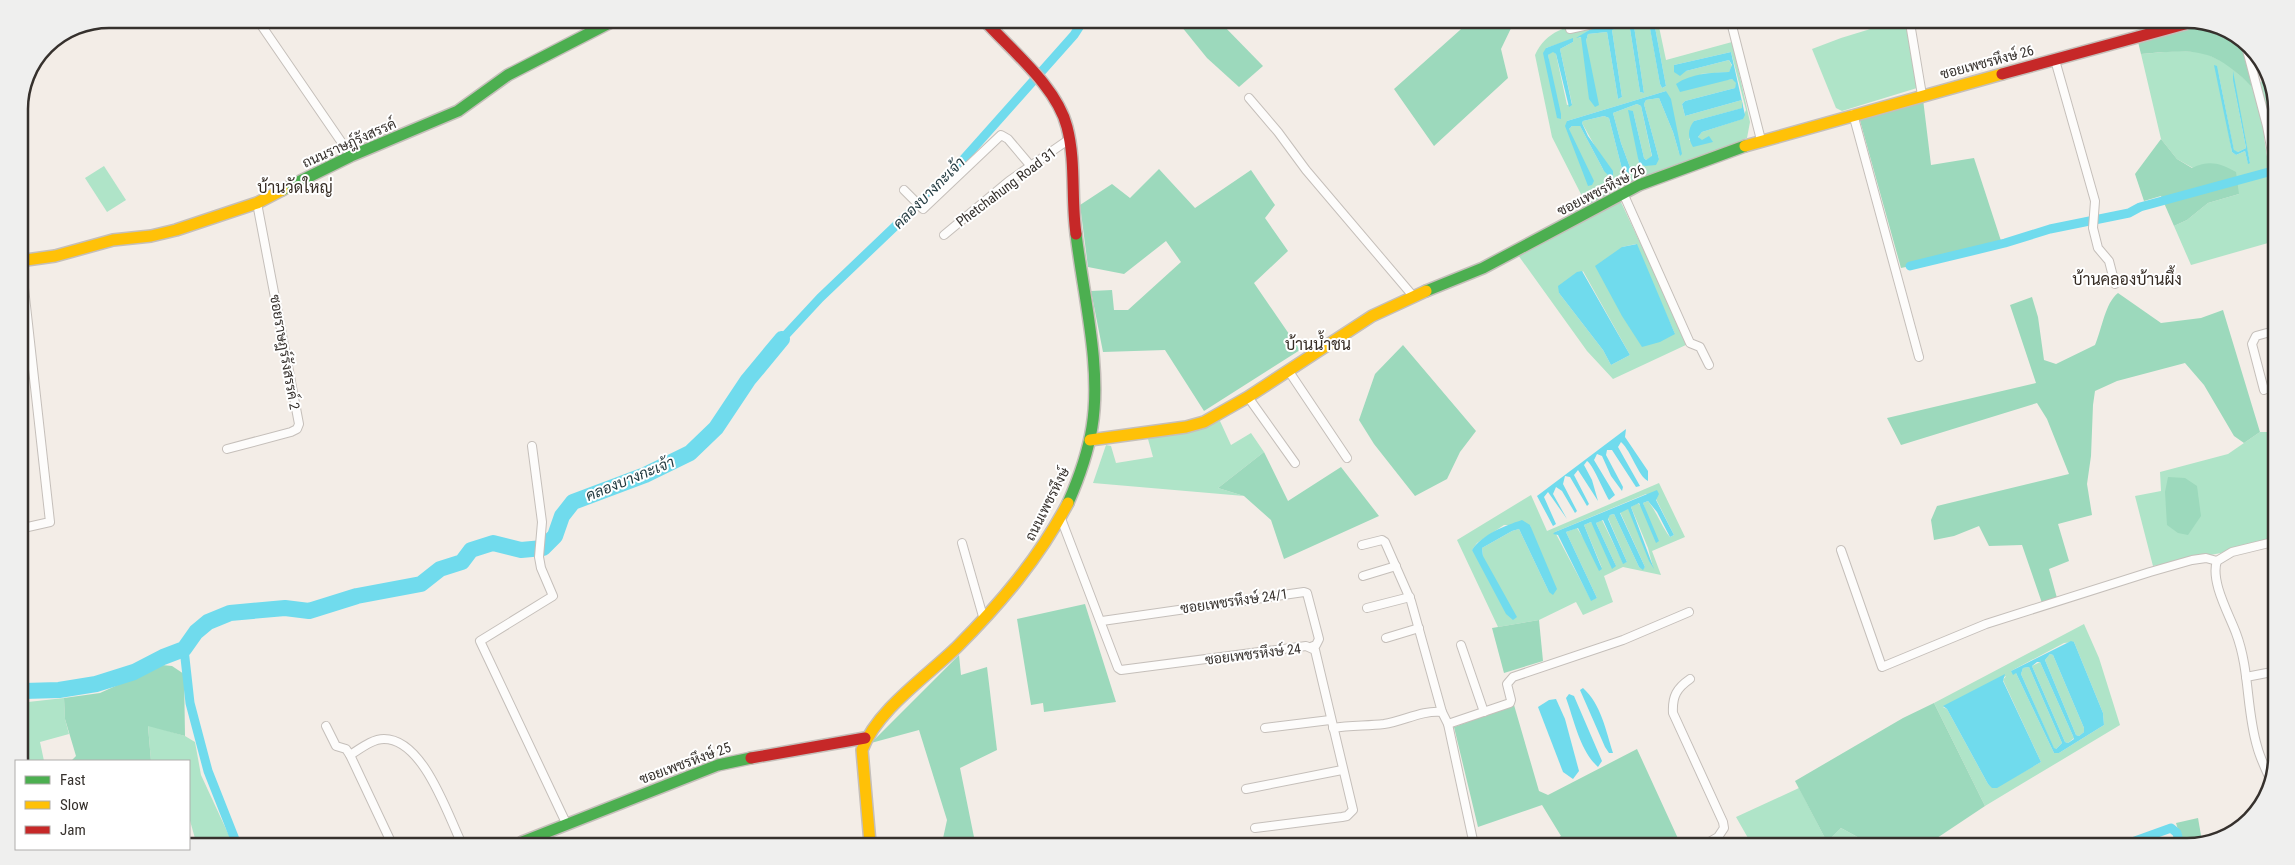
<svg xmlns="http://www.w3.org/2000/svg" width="2295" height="865" viewBox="0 0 2295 865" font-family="'Roboto Condensed',Sarabun,sans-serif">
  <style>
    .green { fill: #afe4c8; fill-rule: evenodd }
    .forest { fill: #9cd9bc }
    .water { fill: #70dbed; fill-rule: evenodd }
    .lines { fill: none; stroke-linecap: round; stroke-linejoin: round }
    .canal { stroke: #70dbed; stroke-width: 9 }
    .river { stroke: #70dbed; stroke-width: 16 }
    .street-casing { stroke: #c5bfba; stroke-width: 10 }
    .fast-casing { stroke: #c5bfba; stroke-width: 14 }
    .slow-casing { stroke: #c5bfba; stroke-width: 14 }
    .jam-casing { stroke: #c5bfba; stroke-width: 14 }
    .street { stroke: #fdfcfb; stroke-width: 8 }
    .fast { stroke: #4caf50; stroke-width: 11 }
    .slow { stroke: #ffc107; stroke-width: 11 }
    .jam { stroke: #c62828; stroke-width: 11 }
    .labels { text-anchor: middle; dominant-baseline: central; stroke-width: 4; stroke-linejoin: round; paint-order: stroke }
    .street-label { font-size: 14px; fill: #36312d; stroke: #fff }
    .water-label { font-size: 15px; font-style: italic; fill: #1e363c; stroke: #fff }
    .quarter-label { font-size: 16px; fill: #362c24; stroke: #fff }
    .rim { fill: none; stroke: #36312d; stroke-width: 2.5 }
  </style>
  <rect width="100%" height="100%" fill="#f3ede7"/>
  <g class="green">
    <path d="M1590,22H1623L1591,29L1578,38L1581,37L1586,41L1588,34L1607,32L1618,99L1622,97L1612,30L1626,26L1630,29L1640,92L1644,93L1634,26L1649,22L1660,84L1662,88L1666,86L1654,22H1658L1666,60L1732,42L1750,122L1747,138L1587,206L1552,137L1535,55C1547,30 1566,27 1590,22ZM1573,39V42L1560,49L1572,104L1567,105L1556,54L1553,51L1548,55L1550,69L1546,48ZM1731,52L1746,110L1742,119L1702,132L1698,137L1701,141L1689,140L1694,121L1743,108L1742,100L1685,116L1682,104L1685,101L1735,88L1737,82L1732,79L1720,81L1700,74L1729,72L1732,66L1729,60L1686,71L1674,65ZM1666,91L1680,156L1673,132L1659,98L1646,100L1644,104L1659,159L1639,163L1633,111L1644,158L1646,160L1652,157L1641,106L1637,104L1613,113L1621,143L1631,170L1622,169L1609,118L1604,116L1583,121L1582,123L1597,150L1604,171L1580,126H1572L1569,129L1567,121Z"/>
    <path d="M1890,23H1906L1917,88L1842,111L1836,108L1812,49L1841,38Z"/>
    <path d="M2177,51L2202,52L2226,63L2252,86V84L2268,80L2276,102V131L2264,137L2271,183L2275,191V241L2191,265L2174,226L2187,220L2208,203L2239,194L2177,159L2161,139L2141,54ZM2217,66L2234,151L2238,152L2246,148L2233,80L2250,163H2248L2245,151L2236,155L2232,152Z"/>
    <path d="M104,166L126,200L107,212L85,178Z"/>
    <path d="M1619,198L1688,344L1613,379L1587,351L1518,255ZM1636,244L1640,256L1675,334L1622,247ZM1583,271L1630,355L1611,365L1603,350L1559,293Z"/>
    <path d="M1220,421L1231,445L1251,433L1264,452L1218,488L1244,496L1093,483L1106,445L1111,446L1116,463L1153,457L1148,439Z"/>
    <path d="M2260,432H2274L2273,539L2221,553L2153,566L2135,496L2161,491L2160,472L2228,454Z"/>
    <path d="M1659,483L1685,537L1652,551L1661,575L1623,567L1604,576L1613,602L1583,615L1576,602L1539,620L1498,627L1457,540L1531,495L1547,531ZM1646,494L1656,499L1674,535L1670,537C1661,526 1657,512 1648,501L1643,503L1646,512L1638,503L1631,507L1648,548L1653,567L1628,508L1620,512L1645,567L1643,569L1639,567L1614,514L1610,515L1608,518L1627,562L1623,563L1602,520L1596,523L1616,566L1591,522L1584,525L1602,568L1577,528L1566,532L1597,598L1591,600L1555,532ZM1504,525H1530L1549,592L1519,529L1512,531L1482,548L1483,556L1472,550L1477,543Z"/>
    <path d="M2084,624L2099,658L2120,725L1985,806L1934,703ZM2074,642L2103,713L2104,725L2059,753H2054L2016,673L2011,671L2064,643ZM2006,676L2003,680L2041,762L1997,787H1992L1988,784L1947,709L1943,707Z"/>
    <path d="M2050,654L2053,655L2084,728V732L2079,736L2076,735L2045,660Z"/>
    <path d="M2040,662L2073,736L2074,738L2068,743L2065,742L2032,666Z"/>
    <path d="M2029,667L2062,743L2056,749H2054L2021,674L2023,668Z"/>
    <path d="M64,698L65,719L69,734L40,742L44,761H19V703Z"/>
    <path d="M148,725L185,736L195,742L201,775L232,842H196L189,817V761H151Z"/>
    <path d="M1799,788L1827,842L1841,828L1874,846L1752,845L1736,817Z"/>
  </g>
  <g class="forest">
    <path d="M1177,21H1219L1263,66L1239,87L1207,58Z"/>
    <path d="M1469,22H1514L1501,49L1508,78L1434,146L1394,89Z"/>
    <path d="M2207,24H2216L2241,42L2252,87C2211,46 2195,50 2141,54L2138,42Z"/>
    <path d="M1923,99L1931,165L1974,158L2003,247L1901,268L1859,117Z"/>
    <path d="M2161,139L2177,159L2192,168C2210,160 2219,163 2236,172L2239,194L2208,203L2187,220L2174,226L2161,196L2144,201L2135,174Z"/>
    <path d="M1159,169L1195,208L1251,170L1275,205L1265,218L1288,251L1254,283L1300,350L1204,411L1165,350L1103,352L1091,291L1112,290L1114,310H1128L1181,262L1166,241L1124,274L1088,267L1080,205L1112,184L1130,198Z"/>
    <path d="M2118,293L2161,323L2201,318L2223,310L2260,432L2244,443L2234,436L2204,385L2185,363L2117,381L2095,391L2093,405L2091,456L2087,484L2092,515L2058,524L2069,561L2049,569L2057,598L2042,603L2022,545L1989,546L1979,526L1954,536L1934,540L1931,520L1937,506L2069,474L2047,419L2037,403L1901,445L1887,418L2036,383L2010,305L2032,297L2038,317L2044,360L2056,364L2095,345C2102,329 2105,303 2118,293Z"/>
    <path d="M1403,345L1476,431L1460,452L1447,479L1415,496L1374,444L1359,420L1375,374Z"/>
    <path d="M1264,452L1288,501L1341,467L1379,516L1284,559L1271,520L1244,496L1218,488Z"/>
    <path d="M2168,477L2185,478L2197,486L2201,516L2188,535L2178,533L2167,525L2165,492Z"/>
    <path d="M1085,604L1116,702L1044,712L1043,703L1031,705L1017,619Z"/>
    <path d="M1539,620L1543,661L1504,673L1492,628Z"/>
    <path d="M959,655L961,675L987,667L997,750L960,768L975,842L942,843L947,820L919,730L871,743Z"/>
    <path d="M162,665L172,666L184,674L185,736L148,726L151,761H71L76,756L65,719L64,698L100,693Z"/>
    <path d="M1934,703L1985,806L1925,846H1874L1841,828L1827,842L1795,781L1903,718Z"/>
    <path d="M1514,705L1539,791L1548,795L1637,749L1681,845H1546L1561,836L1542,805L1478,827L1454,727Z"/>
    <path d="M2198,818L2202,841L2183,846L2176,823Z"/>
  </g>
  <g class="water">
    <path d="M1623,22H1654L1666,86L1662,88L1660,84L1649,23L1634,26L1644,93L1640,92L1630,29L1626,26L1612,30L1622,97L1618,99L1607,32L1588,34L1586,41L1599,105L1595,107L1589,99L1581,37L1576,38L1591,29Z"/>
    <path d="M1573,38V42L1560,49L1572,105L1569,107L1556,54L1553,52L1548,55L1561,114V119L1557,118L1543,53L1546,48Z"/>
    <path d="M1731,52L1745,115L1743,119L1702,132L1698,137L1702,140L1709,136L1713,142L1693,147C1688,138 1687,130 1694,121L1742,108V100L1685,116L1682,104L1685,101L1735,88L1736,83L1732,79L1680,92L1676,84C1692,73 1710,73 1729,72L1732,65L1729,60L1686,71L1680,76L1674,72V65Z"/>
    <path d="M2214,65L2217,66L2234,150L2238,152L2246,148L2233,80V71L2250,163L2248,164L2245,151L2236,155L2232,152Z"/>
    <path d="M1666,91L1671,99L1682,154L1680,156L1673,132L1659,98L1646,100L1644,104L1659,159L1656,165L1645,166L1639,163L1628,110L1633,111L1644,158L1646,160L1652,156L1641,106L1637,104L1613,113L1621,143L1631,170L1628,173L1622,169L1609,118L1604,116L1583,121L1582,123L1588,136L1613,171V176H1609L1604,171L1580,126H1572L1569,129L1594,181L1592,185L1588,186L1565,126L1567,121Z"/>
    <path d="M1637,244L1675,334L1660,342L1642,347L1622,316L1595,266L1622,247Z"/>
    <path d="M1582,271L1630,355L1611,365L1603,350L1559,293L1558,286L1577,272Z"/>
    <path d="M1626,429L1625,437L1648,471V481C1638,476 1632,452 1621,442L1618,447L1640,486L1636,487L1612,450H1607L1606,455L1623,487L1622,491L1611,476L1602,456L1597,454L1594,460L1615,495L1609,500C1604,492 1592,463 1587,461L1584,465L1592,480L1598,501L1578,470L1574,475L1589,504L1587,506L1570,477L1565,476L1563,484L1577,511L1575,513L1562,491L1556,487L1553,494L1567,519L1548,492L1544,497L1556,524L1553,526L1537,496Z"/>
    <path d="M1657,490L1659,494L1656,500L1674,535L1670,537L1657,512L1648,501L1643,503L1659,541L1656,543L1639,503L1631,507L1654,569L1649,561L1628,509L1620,513L1645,567L1643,570L1639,567L1614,514L1610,515L1608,519L1627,562L1623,564L1603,520L1596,523L1616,566L1612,569L1591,522L1584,525L1602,569L1599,571L1578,528L1566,532L1597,598L1591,601L1558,535L1553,534L1555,532Z"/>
    <path d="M1522,520L1530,525L1557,589L1553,595L1549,592L1519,529L1512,531L1482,548L1483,556L1517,617L1513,620L1506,614L1472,550C1483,534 1504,526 1522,520Z"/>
    <path d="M2071,641L2074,642L2103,713L2104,725L2059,753H2054L2016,673L2013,675L2011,671ZM2050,654L2053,655L2084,728V732L2079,736L2076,735L2045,660ZM2037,662H2040L2073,736L2074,739L2068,743L2065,742L2032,666ZM2029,667L2062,743L2056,749L2054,748L2021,674L2023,668Z"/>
    <path d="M2005,674L2003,681L2041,762L1997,788H1992L1988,784L1947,709L1943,706Z"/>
    <path d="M1583,688C1601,704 1606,731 1613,753H1609L1605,747L1580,690Z"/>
    <path d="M1569,694L1574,696L1602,761L1598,767C1580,751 1574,720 1566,698Z"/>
    <path d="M1556,699L1565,719L1579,771L1573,779L1563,772L1538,707L1549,700Z"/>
  </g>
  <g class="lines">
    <g class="canal">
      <path d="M1910,266L2005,243L2050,229L2129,213L2140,207L2276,170"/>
      <path d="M782,339L820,298L953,171L1074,35L1083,21"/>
      <path d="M184,649L190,703L208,771L236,842"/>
      <path d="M1543,845L1556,843"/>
      <path d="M2121,846L2171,828L2177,833L2180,846"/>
    </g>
    <path class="river" d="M19,694L24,691L59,690L96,684L134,672L163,657L184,649L196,632L208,622L230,613L285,608L309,611L357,596L421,584L440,569L462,562L471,550L493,543L521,550L543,548L555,536L562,516L573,502L645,475L690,453L716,428L748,380L782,339"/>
    <defs>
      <g id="street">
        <path d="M257,19L351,156"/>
        <path d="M1731,22L1761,140"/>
        <path d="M1910,23L1922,95"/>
        <path d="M1570,29L1602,22"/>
        <path d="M2246,46L2267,126L2276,174"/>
        <path d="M2055,60L2095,201L2093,228L2098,248L2109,261L2115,284"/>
        <path d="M1249,98L1278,132L1306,170L1413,296"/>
        <path d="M1853,114L1919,357"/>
        <path d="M904,190L923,209L1001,135L1008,139L1030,165"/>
        <path d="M1623,193L1690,343L1700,347L1709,365"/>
        <path d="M944,235L1009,181L1068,140"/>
        <path d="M1288,370L1347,458"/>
        <path d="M2264,390L2252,344L2256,336L2274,331"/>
        <path d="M1248,397L1295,463"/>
        <path d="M532,446L542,522L539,557L541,568L553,596L480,641L567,825"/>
        <path d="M227,449L291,432L297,429L299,424L257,203"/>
        <path d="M1060,516L1118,668L1121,670L1306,646L1315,650L1353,810L1347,816L1342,817L1255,828"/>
        <path d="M19,529L50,522L21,261"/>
        <path d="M962,543L984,620"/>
        <path d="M1362,545L1382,540L1385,542L1411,601L1442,712"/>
        <path d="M1841,550L1882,667L1986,624L2150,572L2192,560L2206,558L2217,561"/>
        <path d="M1363,576L1396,566"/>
        <path d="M1367,608L1410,597"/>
        <path d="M1102,621L1304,592L1307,593L1319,639L1316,645L1311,647"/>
        <path d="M1386,638L1419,628"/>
        <path d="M1461,645L1484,712"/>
        <path d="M2246,677L2272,672"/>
        <path d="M1690,679C1677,688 1672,696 1673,713L1723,822L1724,828L1718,837L1704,845"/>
        <path d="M1448,724L1510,703L1511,700L1507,684L1513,677L1623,640L1689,612"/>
        <path d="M326,726L336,746L346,749L350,755L391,842"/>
        <path d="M1265,728L1330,720"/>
        <path d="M1333,728C1350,725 1367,726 1384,724C1404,721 1422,710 1442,712L1448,724L1474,845"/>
        <path d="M350,755C360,749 372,739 384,739C423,739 447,813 461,842"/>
        <path d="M2271,781C2266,770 2260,758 2257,746C2246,709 2250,670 2236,633C2229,614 2210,581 2217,561L2232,552L2273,542"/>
        <path d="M1246,789L1342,770"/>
      </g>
      <g id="fast">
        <path d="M282,190L351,156L458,111L508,75L615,20"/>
        <path d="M1426,291L1483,268L1639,185L1745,146"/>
        <path d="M1068,503C1079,478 1088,453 1092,427C1102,367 1083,294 1076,234"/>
        <path d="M522,842L718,765L751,758"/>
      </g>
      <g id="slow">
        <path d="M1745,146L2002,74"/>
        <path d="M19,261L55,256L113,240L151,236L176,230L257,203L282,190"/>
        <path d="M1090,440L1186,427L1204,422L1248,397L1372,316L1426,291"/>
        <path d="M870,843L862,750C877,710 926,677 957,647C1001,603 1039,558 1068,503"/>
      </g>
      <g id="jam">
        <path d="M985,21C1012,51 1057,87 1067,127C1076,161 1071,199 1076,234"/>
        <path d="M2002,74L2185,24"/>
        <path d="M751,758L865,738"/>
      </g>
    </defs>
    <use href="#street" class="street-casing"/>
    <use href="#fast" class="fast-casing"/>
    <use href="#slow" class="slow-casing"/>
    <use href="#jam" class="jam-casing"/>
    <use href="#street" class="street"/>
    <use href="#fast" class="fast"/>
    <use href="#slow" class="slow"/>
    <use href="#jam" class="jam"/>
  </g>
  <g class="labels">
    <g class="street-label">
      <text transform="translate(1987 62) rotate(-15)">ซอยเพชรหึงษ์ 26</text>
      <text transform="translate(349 143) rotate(-24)">ถนนราษฎ์รังสรรค์</text>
      <text transform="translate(1006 187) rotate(-37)">Phetchahung Road 31</text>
      <text transform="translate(1601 190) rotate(-27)">ซอยเพชรหึงษ์ 26</text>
      <text transform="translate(285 352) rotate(80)">ซอยราษฎร์รังสรรค์ 2</text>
      <text transform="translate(1047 504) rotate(-63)">ถนนเพชรหึงษ์</text>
      <text transform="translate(1234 601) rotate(-8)">ซอยเพชรหึงษ์ 24/1</text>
      <text transform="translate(1253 654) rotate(-7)">ซอยเพชรหึงษ์ 24</text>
      <text transform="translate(685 763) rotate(-20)">ซอยเพชรหึงษ์ 25</text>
    </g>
    <g class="water-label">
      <text transform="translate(929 193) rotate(-45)">คลองบางกะเจ้า</text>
      <text transform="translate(630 479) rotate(-22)">คลองบางกะเจ้า</text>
    </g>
    <g class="quarter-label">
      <text x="295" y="187">บ้านวัดใหญ่</text>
      <text x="2127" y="279">บ้านคลองบ้านผึ้ง</text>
      <text x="1318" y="344">บ้านน้ำชน</text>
    </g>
  </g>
  <path d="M0 0H2295V865H0ZM109 28H2187A81 81 0 0 1 2268 109V757A81 81 0 0 1 2187 838H109A81 81 0 0 1 28 757V109A81 81 0 0 1 109 28Z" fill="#efefee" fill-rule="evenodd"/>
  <path class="rim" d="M109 28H2187A81 81 0 0 1 2268 109V757A81 81 0 0 1 2187 838H109A81 81 0 0 1 28 757V109A81 81 0 0 1 109 28Z"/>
  <rect x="15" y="760" width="175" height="90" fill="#ffffff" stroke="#afadab"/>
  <rect x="25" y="776" width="25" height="8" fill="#4caf50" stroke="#afadab"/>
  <text x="60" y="785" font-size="15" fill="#36312d">Fast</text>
  <rect x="25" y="801" width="25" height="8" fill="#ffc107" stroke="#afadab"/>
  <text x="60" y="810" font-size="15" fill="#36312d">Slow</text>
  <rect x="25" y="826" width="25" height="8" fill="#c62828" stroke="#afadab"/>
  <text x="60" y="835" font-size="15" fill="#36312d">Jam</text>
</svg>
